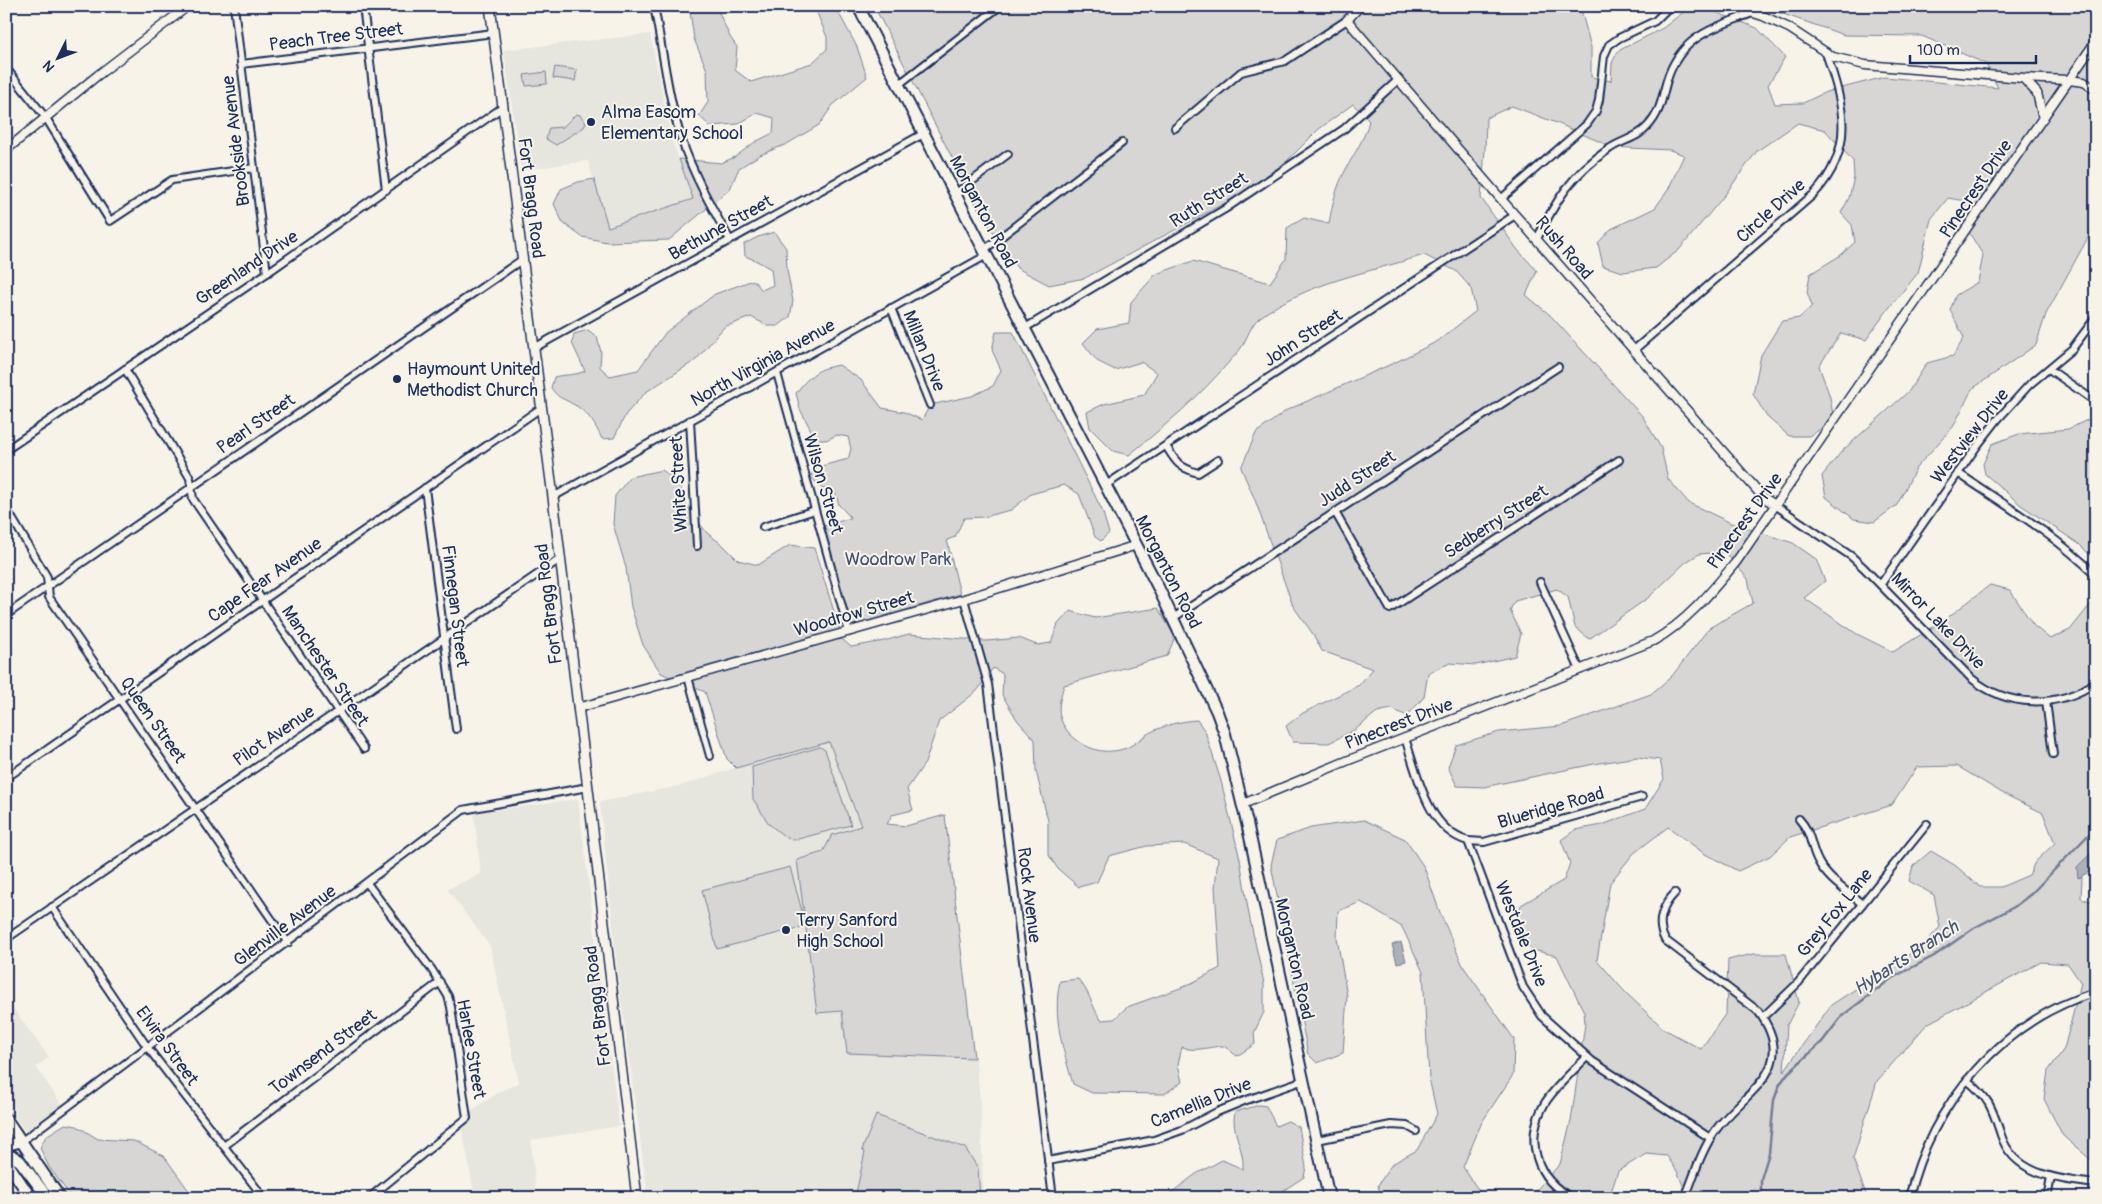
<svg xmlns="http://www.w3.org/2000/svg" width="2102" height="1204" viewBox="0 0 2102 1204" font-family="Pangolin,sans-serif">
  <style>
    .built { fill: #e6e5de }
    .green { fill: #d7d6d4; stroke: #798299; fill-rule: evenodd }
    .water { fill: #acb0b9; stroke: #727c95 }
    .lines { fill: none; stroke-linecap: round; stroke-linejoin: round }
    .stream { stroke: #727c95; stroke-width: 2.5 }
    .minor-casing { stroke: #1b2f5e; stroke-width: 10 }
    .tertiary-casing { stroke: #1b2f5e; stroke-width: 11 }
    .secondary-casing { stroke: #1b2f5e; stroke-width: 12 }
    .primary-casing { stroke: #1b2f5e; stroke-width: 14 }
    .minor { stroke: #f7f3e8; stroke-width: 6 }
    .tertiary { stroke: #f7f3e8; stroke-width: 8 }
    .secondary { stroke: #f7f3e8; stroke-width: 9 }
    .primary { stroke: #f7f3e8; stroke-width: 10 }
    .poi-dot { fill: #1b2f5e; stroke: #f7f3e8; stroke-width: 2 }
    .labels { text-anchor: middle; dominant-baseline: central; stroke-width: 4; stroke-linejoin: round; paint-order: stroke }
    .street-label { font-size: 18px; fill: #1b2f5e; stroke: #f7f3e8 }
    .poi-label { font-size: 18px; fill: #1b2f5e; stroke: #f7f3e8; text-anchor: start }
    .park-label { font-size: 18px; fill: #415076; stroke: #f7f3e8 }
    .water-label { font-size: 19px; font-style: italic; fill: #465679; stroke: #f7f3e8 }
  </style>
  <rect width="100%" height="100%" fill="#f7f3e8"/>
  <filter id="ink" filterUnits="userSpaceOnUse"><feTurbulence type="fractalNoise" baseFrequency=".02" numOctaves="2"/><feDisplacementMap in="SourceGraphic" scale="10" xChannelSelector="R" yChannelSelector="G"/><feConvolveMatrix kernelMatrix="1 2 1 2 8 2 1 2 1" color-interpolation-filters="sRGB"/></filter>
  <g filter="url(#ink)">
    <g class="built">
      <path d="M650,34L672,141L694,198L607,227L588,161L521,170L504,50Z"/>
      <path d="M827,737L887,824L906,826L945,815L981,1106L983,1198H648L618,976L600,802L684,785Z"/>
      <path d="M578,799L619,1126L531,1140L536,1198H475L460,1118L499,1092L519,1083L490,946L447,889L481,874L474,813Z"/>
      <path d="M6,999L49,1057L36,1067L62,1105L25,1131L6,1105Z"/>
    </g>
    <g class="green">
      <path d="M692,6H716L730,37L737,47L735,70L751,82L812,63L827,49V37L817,13L818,6H835L857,47L867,77L833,105L819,125L787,144L760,155L739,168L730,189L669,240L607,242L582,237L563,223L554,204L561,189L578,182L594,179L608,227L693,199L679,159L721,163L735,157L755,142L773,133L774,118L757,113L738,124L710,126L699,116L708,102L707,70L694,39L690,12Z"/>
      <path d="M874,6H1580L1591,47V77L1611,81L1612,63L1618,51L1663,28L1686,10L1702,7L1757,28L1785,57L1768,85L1775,104L1803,103L1826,92L1885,77L1998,88L1986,64L1922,36L1844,35L1760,6H2096V223L2046,314L2036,345L1972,389L1953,427L1916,468L1897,505L1874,522L1854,519L1826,497L1822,476L1842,451L1909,391L1927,363L1953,356L1964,338L1950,310L1956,295L1978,282L1983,255L1962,221L1965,201L1948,198L1931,219L1918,273L1889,308L1866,340L1841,333L1819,366L1830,397L1834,421L1809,436H1789L1767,417L1753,394L1761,355L1782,321L1799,318L1812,306L1807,292L1810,274L1841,255L1855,242L1852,225L1841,213L1849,198L1854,177L1853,161L1825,130L1798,123L1757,151L1724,196L1679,250L1656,268L1623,272L1603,266L1598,243L1611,229L1655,208L1668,190L1684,155L1670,150L1612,147L1559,124L1512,106L1486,118L1485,150L1481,198L1517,249L1537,271L1526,295L1550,315L1643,417L1661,448L1668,479L1689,503L1731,523L1793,543L1816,559L1825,581L1804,598L1857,634L1893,652L1943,621L1990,585L2010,590L2033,625L2050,639L2070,630L2090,605L2096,604V848L2077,868L2079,878L2082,876L2081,898L2096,903V1164L2063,1136L2044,1099L2048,1071L2064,1049L2081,983L2068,964L2041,962L1927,1024L1877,1081L1853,1159L1866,1194L1872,1198H1688L1678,1173L1667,1156L1646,1154L1618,1171L1609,1198H1529L1560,1164L1571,1121L1585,1024L1584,1012L1557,956L1533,950L1520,939L1515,922L1521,905L1564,880L1570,863L1561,840L1575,830L1602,825L1645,809L1664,779L1660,760L1637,757L1594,764L1484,787L1457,786L1448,767L1456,745L1499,732L1561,726L1651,694L1672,676L1709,628L1753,603L1748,579L1725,552L1699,554L1686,562L1648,598L1589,639L1575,627L1568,597L1557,589L1515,601L1510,610L1521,634L1515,656L1476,665L1450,663L1428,673L1424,697L1407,716L1392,709L1377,712L1356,729L1329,743L1293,742L1286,726L1303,713L1359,685L1373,669L1322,651L1313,634L1293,606L1255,500L1241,468L1256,433L1287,410L1396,362L1438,341L1476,311L1471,288L1456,271L1424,255C1368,273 1307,282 1259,318C1251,324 1247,339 1241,348C1238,353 1233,357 1229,362C1199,397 1165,426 1129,455L1113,451L1090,428L1087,412L1104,404L1144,395L1157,373L1141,362L1115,370L1097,361L1083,343L1097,329L1129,323L1131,302L1156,274L1193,261L1270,283L1286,259L1287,228L1304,218L1329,224C1332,205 1336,188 1345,171C1353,155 1365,139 1369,121L1353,104L1319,129L1268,180L1085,278L1049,285L1017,268L979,210ZM1957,766L2004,794L2043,813L2055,843L2035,862L2029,875L2001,887H1980L1956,866L1931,851L1913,866L1909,881L1934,895L1940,927L1922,946L1831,1005L1784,1071L1787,1025L1799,1002L1786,954H1753L1728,960L1726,1013L1701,1049L1664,1029L1624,991L1597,960L1610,883L1633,854L1668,827L1705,854L1738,871L1770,856L1790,837L1892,805L1917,767Z"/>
      <path d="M555,67L577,70L575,81L553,78Z"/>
      <path d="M546,72L547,84L526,86L524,75Z"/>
      <path d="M576,114L580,115L586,123L584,127L556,145L546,139L549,128L563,127Z"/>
      <path d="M774,232L786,248L787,270L793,301L790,317L778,326H768L751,317L724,327L696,360L646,392L626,414L614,438L602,439C595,424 588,412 573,404C561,397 560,400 551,388L554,377C565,374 574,376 585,371L572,343L574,334L588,330L597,337L601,352L600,367L610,376L638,370L666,332L715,294L753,280L762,290L773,285L771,269L757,261L745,256L744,244L758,237Z"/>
      <path d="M996,332H1013L1102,510L1109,533L1101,541L1095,537L1079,494L1064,485L1031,494L1011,510L983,517L964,518L955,537L947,540L960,594L851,626L824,526L851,518L839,505L835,492L821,488L811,477L814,468L848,459L851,449L848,437L837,435L826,440L815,438L800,409L796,393C809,376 817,368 839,365L861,380L882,408L904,412L922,420L930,405L972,396L993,386L1001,370L992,350Z"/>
      <path d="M2096,416V561L2079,544L2021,505L1985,474L1983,464L1992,444L2019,434L2068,429Z"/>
      <path d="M662,470L680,483L683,501L707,533L723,545L738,560L758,565L790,545L814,548L843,640L851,647L884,641L909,634L986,641L1019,638L1037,645L1051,643L1058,624L1070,611L1095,618L1158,608L1175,637L1167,656L1064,685C1058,705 1055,718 1071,735C1086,749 1103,755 1123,749C1132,747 1141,738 1149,733C1165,725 1180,721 1197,720L1205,731L1221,781L1240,859L1249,915L1264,983V1012L1254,1033L1255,1044L1237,1056L1224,1046C1210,1046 1195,1053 1182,1047L1178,1064L1182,1082L1164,1094L1092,1093L1073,1084C1063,1050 1052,1016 1060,981L1078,979C1090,992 1091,1005 1101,1020L1114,1019L1127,1007L1186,986L1220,968L1215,887L1218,858L1184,844L1147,846L1109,856L1097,882L1079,887L1058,869L1048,854V821L1036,771L1035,740L1018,721L1002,695L1003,674L993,668L977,691L939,721L925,763L907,789L913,810L892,815L887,824L906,826L945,815L974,1058L847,1053L842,1011L817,1013L797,860L823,852L832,835L861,826L829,742L736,768L727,759L705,692L661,673L643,645L631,607L626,568L613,524L615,496L630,477Z"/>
      <path d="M820,747L825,750L851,825L794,840L784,836L769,824L753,799L752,767Z"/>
      <path d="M1364,820L1405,839L1424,867L1439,910L1463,966L1514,1039L1513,1075L1482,1122L1463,1167L1481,1194L1488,1198H1381L1378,1185L1392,1164L1417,1150L1437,1114L1429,1078L1423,972L1402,927L1361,902L1338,911L1337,938L1347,996L1343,1053L1317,1063L1308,1054L1271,865L1277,840L1311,828Z"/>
      <path d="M790,867L806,926L717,949L702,890Z"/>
      <path d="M1259,1105L1266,1106L1276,1126L1288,1121L1299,1127L1306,1167L1304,1177L1272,1198H1164L1196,1174L1222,1160L1243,1169C1245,1149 1230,1131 1235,1112Z"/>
      <path d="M876,1115L965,1148L978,1168L980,1198H855L865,1152L862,1150Z"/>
      <path d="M65,1124L77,1126L98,1139L134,1141L164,1156L192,1195L189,1198H72L49,1167L40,1148L46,1136Z"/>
    </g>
    <g class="water">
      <path d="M2096,848V868L2078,878L2077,867Z"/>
      <path d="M1401,942L1406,961L1397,963L1392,945Z"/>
    </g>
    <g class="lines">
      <path class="stream" d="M1761,1198V1179L1769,1153L1774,1100L1780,1084L1788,1073L1822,1042L1842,1016L1892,978L1934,956L1974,928L2014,907L2031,894L2096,827"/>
      <defs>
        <g id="minor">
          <path d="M234,6L267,273"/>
          <path d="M363,6L386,190"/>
          <path d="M654,6C663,51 668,98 682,141C694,176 712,208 730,240"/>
          <path d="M241,64L494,33"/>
          <path d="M6,68L46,118L110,221L172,180L254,168"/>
          <path d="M898,85L1000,6"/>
          <path d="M1175,128L1241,72L1285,61L1347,20"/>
          <path d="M955,194L1008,154"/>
          <path d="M1501,199L1587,124L1596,111L1599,100L1604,56L1609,45L1619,38L1655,21L1670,6"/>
          <path d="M1537,239C1556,200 1572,174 1609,149C1622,140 1638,138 1648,126C1661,112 1662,97 1667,80C1681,36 1712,29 1752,13"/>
          <path d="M984,250L1122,143"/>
          <path d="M891,308L930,405"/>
          <path d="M1025,328L1225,209L1344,129L1398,80"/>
          <path d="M534,348L923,134"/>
          <path d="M1634,350L1814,194C1856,148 1844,106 1826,53"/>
          <path d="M125,369L190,478L193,499L364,749"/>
          <path d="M2049,369L2096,402"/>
          <path d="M777,373L849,632"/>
          <path d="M690,420L697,546"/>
          <path d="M1166,446C1176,462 1178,467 1198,473L1218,460"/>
          <path d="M6,450L267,273L503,107"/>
          <path d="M1958,473C2005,505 2055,535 2096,575"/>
          <path d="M1106,485L1515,215"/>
          <path d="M425,488L456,729"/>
          <path d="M553,497L987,255"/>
          <path d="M1775,505L1851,556L1864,568L1971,678C2007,708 2058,709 2096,682"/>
          <path d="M6,508L47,577L49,597L288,943"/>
          <path d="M1335,512L1390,609L1619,460"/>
          <path d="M763,527L815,510"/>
          <path d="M1540,582L1580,670"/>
          <path d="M1881,584L1977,446L1998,419L2029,385L2072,349L2096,317"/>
          <path d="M964,599L988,684L1053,1198"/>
          <path d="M6,615L523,259"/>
          <path d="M1173,618L1558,367"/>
          <path d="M688,677L710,756"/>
          <path d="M2046,701L2053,754"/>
          <path d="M1405,738C1417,773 1427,830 1468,841L1523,987L1542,1016L1592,1061L1710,1138"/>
          <path d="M6,778L541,408"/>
          <path d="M1799,819C1812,833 1810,846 1818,861C1827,879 1847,891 1862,904"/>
          <path d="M1468,841L1484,842L1642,797"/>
          <path d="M367,883L432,970L448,996L451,1007L467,1118L369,1198"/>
          <path d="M1675,893C1662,906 1656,923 1665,940L1758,1011C1802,1070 1743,1092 1715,1131C1701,1151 1694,1176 1685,1198"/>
          <path d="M52,907L148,1048L264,1198"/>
          <path d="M6,939L560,559"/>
          <path d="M1763,1017L1798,983L1927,824"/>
          <path d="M1967,1080C1990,1099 1992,1108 2001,1135C2014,1176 2060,1179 2096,1184"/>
          <path d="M1317,1140L1391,1125L1407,1126L1416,1131"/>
          <path d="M22,1141L463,810L588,787"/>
          <path d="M224,1146L440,982"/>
          <path d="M1048,1161L1154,1140L1182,1130L1217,1112L1244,1101L1304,1080"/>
          <path d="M1573,1198C1535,1180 1524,1139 1545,1103C1556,1086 1573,1071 1587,1057"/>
          <path d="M1909,1198C1931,1104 2002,1020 2096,992"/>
          <path d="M2047,1198L2051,1177"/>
        </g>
        <g id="tertiary">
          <path d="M1360,6L1347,20L1501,199L1763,497L1775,505"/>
          <path d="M1731,6L1763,16L1789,28L1833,57L1865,65L2023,78L2069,80L2084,82L2096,90"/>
          <path d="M2023,78L2037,93L2043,118"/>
          <path d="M6,150L98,75L188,6"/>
          <path d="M578,708L964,599L1137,545"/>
          <path d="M1243,804L1349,760L1653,641C1687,622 1712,591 1736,562L2096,41"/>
        </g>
        <path id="secondary" d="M490,6L553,497L637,1198"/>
        <g id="primary">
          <path d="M858,6L1158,587L1217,712L1225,734L1247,823L1329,1198"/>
          <path d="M6,1119L60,1198"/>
          <path d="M6,1141L11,1144L22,1141"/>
          <path d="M6,1156L14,1157L20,1161L48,1198"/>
          <path d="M6,1161L31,1198"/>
        </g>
      </defs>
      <use href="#minor" class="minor-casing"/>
      <use href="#tertiary" class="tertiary-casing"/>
      <use href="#secondary" class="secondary-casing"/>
      <use href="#primary" class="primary-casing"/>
      <use href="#minor" class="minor"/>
      <use href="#tertiary" class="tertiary"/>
      <use href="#secondary" class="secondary"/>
      <use href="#primary" class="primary"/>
    </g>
  </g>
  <g class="poi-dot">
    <circle cx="591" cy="122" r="5"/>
    <circle cx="397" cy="379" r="5"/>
    <circle cx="786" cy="930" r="5"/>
  </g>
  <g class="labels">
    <g class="street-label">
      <text transform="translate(336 37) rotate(-7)">Peach Tree Street</text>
      <text transform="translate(236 141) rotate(-97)">Brookside Avenue</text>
      <text transform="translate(1976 189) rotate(-56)">Pinecrest Drive</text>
      <text transform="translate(531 198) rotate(83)">Fort Bragg Road</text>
      <text transform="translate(1209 200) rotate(-32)">Ruth Street</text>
      <text transform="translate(1771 211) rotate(-42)">Circle Drive</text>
      <text transform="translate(983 212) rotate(62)">Morganton Road</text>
      <text transform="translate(721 228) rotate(-29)">Bethune Street</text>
      <text transform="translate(1564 248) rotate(49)">Rush Road</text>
      <text transform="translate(247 268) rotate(-34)">Greenland Drive</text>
      <text transform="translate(1303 338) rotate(-33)">John Street</text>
      <text transform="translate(924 351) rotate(68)">Millan Drive</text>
      <text transform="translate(763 363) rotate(-29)">North Virginia Avenue</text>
      <text transform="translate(256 424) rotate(-35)">Pearl Street</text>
      <text transform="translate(1970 436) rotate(-52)">Westview Drive</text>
      <text transform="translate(1357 479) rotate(-33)">Judd Street</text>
      <text transform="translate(679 484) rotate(-93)">White Street</text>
      <text transform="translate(823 484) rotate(74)">Wilson Street</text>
      <text transform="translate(1745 521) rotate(-54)">Pinecrest Drive</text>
      <text transform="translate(1496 522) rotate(-33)">Sedberry Street</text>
      <text transform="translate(1168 572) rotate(63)">Morganton Road</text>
      <text transform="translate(265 580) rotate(-35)">Cape Fear Avenue</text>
      <text transform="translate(549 604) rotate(-97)">Fort Bragg Road</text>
      <text transform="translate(455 606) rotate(83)">Finnegan Street</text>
      <text transform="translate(854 614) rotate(-16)">Woodrow Street</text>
      <text transform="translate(1938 621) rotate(46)">Mirror Lake Drive</text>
      <text transform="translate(325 666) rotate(56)">Manchester Street</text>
      <text transform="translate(153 720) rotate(55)">Queen Street</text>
      <text transform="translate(1399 724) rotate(-21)">Pinecrest Drive</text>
      <text transform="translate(274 736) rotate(-34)">Pilot Avenue</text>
      <text transform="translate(1551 808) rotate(-16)">Blueridge Road</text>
      <text transform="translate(1029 895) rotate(83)">Rock Avenue</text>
      <text transform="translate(1835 913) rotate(-51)">Grey Fox Lane</text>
      <text transform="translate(285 926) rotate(-37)">Glenville Avenue</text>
      <text transform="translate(1521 934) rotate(68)">Westdale Drive</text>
      <text transform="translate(1294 959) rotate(77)">Morganton Road</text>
      <text transform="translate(598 1006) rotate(-97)">Fort Bragg Road</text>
      <text transform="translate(167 1046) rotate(54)">Elvira Street</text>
      <text transform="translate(471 1049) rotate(80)">Harlee Street</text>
      <text transform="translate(323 1052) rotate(-37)">Townsend Street</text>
      <text transform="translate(1201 1103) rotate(-22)">Camellia Drive</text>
    </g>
    <g class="poi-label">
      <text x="601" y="112">Alma Easom<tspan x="601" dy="21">Elementary School</tspan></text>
      <text x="407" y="369">Haymount United<tspan x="407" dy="21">Methodist Church</tspan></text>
      <text x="796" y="920">Terry Sanford<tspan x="796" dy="21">High School</tspan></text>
    </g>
    <g class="park-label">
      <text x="898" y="559">Woodrow Park</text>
    </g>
    <g class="water-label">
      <text transform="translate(1906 958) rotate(-33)">Hybarts Branch</text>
    </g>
  </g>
  <rect width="2102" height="1204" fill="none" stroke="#f7f3e8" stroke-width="25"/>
  <rect x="12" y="12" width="2077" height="1179" fill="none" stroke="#1b2f5e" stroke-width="2" filter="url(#ink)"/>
  <g transform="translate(58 58) rotate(228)" stroke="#f7f3e8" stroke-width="4" paint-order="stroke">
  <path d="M0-4L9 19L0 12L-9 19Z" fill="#1b2f5e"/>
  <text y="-8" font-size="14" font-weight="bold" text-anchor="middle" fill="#1b2f5e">N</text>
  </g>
  <path d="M1910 55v8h126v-8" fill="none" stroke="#1b2f5e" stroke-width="2.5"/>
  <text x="1917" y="55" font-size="15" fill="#1b2f5e" stroke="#f7f3e8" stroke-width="4" paint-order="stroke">100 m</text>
</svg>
